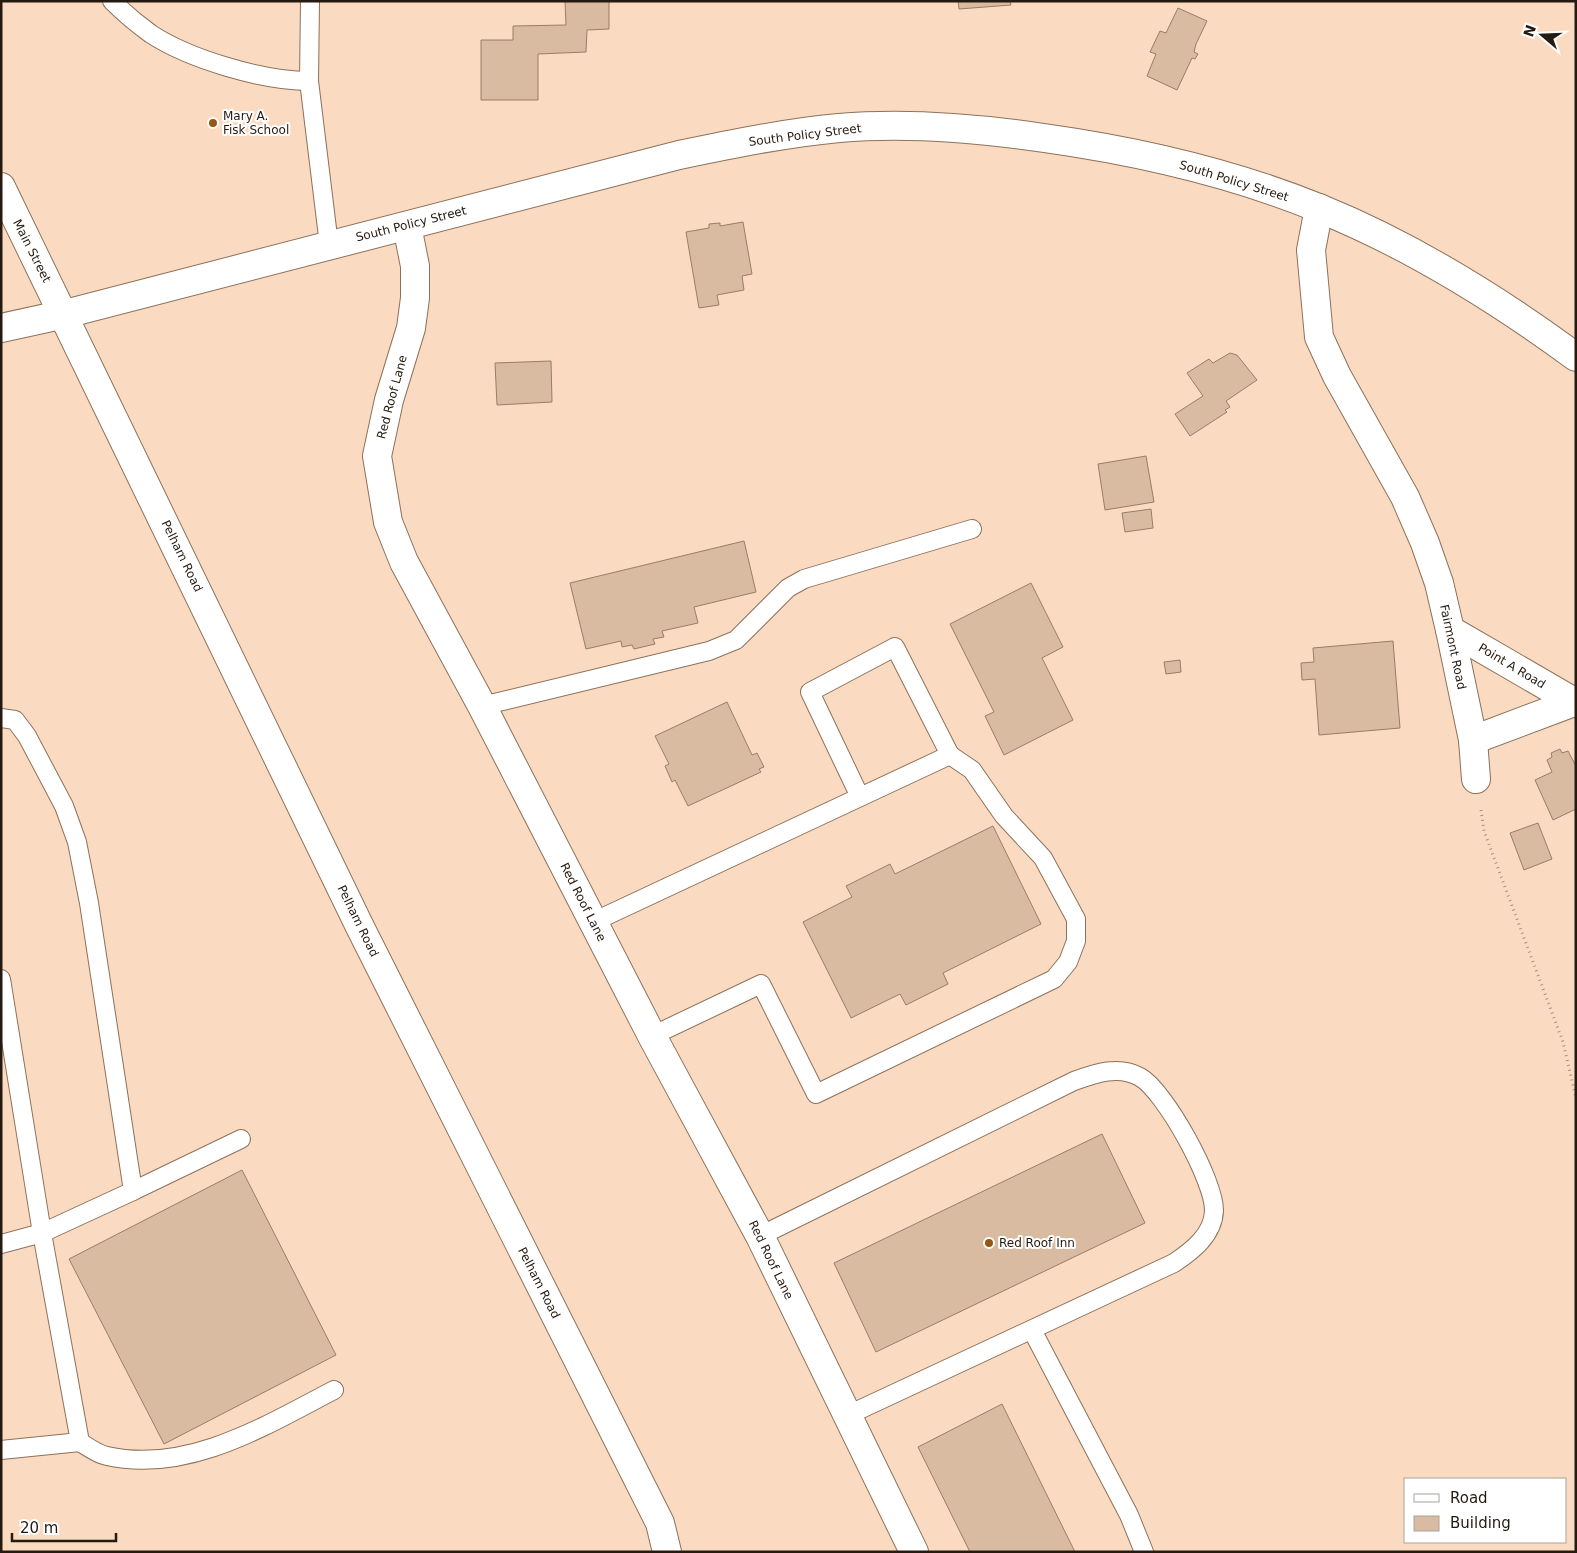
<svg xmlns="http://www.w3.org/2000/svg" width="1577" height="1553" viewBox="0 0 1577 1553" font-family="'DejaVu Sans',sans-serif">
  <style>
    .building { fill: #d9bba2; stroke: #997d65 }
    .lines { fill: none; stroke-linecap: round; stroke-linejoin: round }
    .lane-casing { stroke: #8d715a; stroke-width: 20 }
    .street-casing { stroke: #8d715a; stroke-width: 30 }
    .secondary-casing { stroke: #8d715a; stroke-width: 30 }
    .path { stroke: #a9917d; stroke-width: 3; stroke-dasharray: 1 4; stroke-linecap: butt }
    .lane { stroke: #fff; stroke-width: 18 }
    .street { stroke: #fff; stroke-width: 28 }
    .secondary { stroke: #fff; stroke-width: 28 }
    .poi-dot { fill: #935818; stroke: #fff; stroke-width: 2 }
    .labels { text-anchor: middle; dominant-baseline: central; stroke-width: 4; stroke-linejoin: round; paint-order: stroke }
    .poi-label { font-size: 12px; fill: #251a10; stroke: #fff; text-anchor: start }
    .street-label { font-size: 12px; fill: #251a10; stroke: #fff }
  </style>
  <rect width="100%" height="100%" fill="#fadbc1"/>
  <g class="building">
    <path d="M565,1H609V29L587,30L586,52L538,54V100H481V40H513V26L566,25Z"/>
    <path d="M958,1H1010L1011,5L959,9Z"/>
    <path d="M1178,8L1207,21L1196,44L1194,52L1198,54L1195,59L1192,58L1177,90L1147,76L1156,54L1150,52L1160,31L1166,33Z"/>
    <path d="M743,222L752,274L742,276L744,290L717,295L719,305L699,308L686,232L709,228V224L720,223V226Z"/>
    <path d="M1230,353L1237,355L1257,380L1226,401L1230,407L1225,410L1227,412L1190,436L1175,414L1203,396L1187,373L1209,359L1213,363Z"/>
    <path d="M551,361L552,402L497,405L495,363Z"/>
    <path d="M1146,456L1154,502L1105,510L1098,464Z"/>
    <path d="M1151,509L1153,528L1125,532L1122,513Z"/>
    <path d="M744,541L756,592L694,607L698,623L662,631L664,637L653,639L655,644L634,649L632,645L622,647L621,641L586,649L570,583Z"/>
    <path d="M1031,583L1063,647L1042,658L1073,720L1004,755L985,716L994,712L950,624Z"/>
    <path d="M1393,641L1400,728L1319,735L1315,679L1302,680L1301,663L1314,662L1313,648Z"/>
    <path d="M1180,660L1181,672L1166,674L1164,662Z"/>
    <path d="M727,702L752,755L757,753L764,767L759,769L761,772L688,806L675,780L672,782L665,766L669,764L655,736Z"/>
    <path d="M1560,749L1562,753L1568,751L1576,766V809L1553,820L1535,780L1552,772L1547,760L1552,757L1551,753Z"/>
    <path d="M1538,823L1552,859L1524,870L1510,833Z"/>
    <path d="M993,826L1041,924L943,973L948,984L906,1005L900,994L851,1018L803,922L852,897L846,886L890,864L895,874Z"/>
    <path d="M1102,1134L1145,1223L876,1352L834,1263Z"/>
    <path d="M242,1170L336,1355L164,1444L69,1259Z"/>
    <path d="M1002,1404L1075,1552H970L918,1447Z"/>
  </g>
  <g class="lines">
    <defs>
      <g id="lane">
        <path d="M112,1C124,13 137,24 151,34C189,59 263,81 309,81"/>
        <path d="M310,1L309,81L329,245"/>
        <path d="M482,706L709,651L736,640L788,588L804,579L972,529"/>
        <path d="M1,718L15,720L27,736L64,806L77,842L89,903L133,1191L42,1233L1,1244"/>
        <path d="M593,922C712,866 831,811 950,755L895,647L810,692L860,797"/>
        <path d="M1,979L42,1233L80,1442L1,1450"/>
        <path d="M652,1036L761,984L816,1094L1054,979L1068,962L1076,941V919L1043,858L1004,816L972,770L950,755"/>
        <path d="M133,1191L241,1139"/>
        <path d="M760,1236L1074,1081C1096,1073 1119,1065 1140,1077C1165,1091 1215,1182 1214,1211C1213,1235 1192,1251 1174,1263L846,1416"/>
        <path d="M1032,1330L1129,1515L1144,1552"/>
        <path d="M80,1442C88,1447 97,1454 107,1456C187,1474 265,1426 334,1390"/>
      </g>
      <g id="street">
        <path d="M1319,208L1311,250L1319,337L1337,376L1405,497L1425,543L1439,583L1450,630L1473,740L1476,779"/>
        <path d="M407,226L415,266V298L411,328L389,400L377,456L388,522L404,562L482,706L652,1036L760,1236L914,1552"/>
        <path d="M1450,630L1576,703"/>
        <path d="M1473,740L1574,702"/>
      </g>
      <g id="secondary">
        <path d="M1,187L360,927L660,1523L667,1552"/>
        <path d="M1,328L65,314L679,155C732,144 785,133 839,128C906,122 977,128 1044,138C1137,151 1233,173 1321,209C1412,246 1497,299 1576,357"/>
      </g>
    </defs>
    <use href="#lane" class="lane-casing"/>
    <use href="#street" class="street-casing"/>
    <use href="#secondary" class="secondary-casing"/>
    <path class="path" d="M1481,810L1484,831L1563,1042L1576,1098"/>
    <use href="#lane" class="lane"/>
    <use href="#street" class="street"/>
    <use href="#secondary" class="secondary"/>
  </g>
  <g class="poi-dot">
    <circle cx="213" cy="123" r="5"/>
    <circle cx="989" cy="1243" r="5"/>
  </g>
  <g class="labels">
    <g class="poi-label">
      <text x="223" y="116">Mary A.<tspan x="223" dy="14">Fisk School</tspan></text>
      <text x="999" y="1243">Red Roof Inn</text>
    </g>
    <g class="street-label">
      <text transform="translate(805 135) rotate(-7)">South Policy Street</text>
      <text transform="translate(1234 181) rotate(17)">South Policy Street</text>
      <text transform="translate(411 224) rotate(-14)">South Policy Street</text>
      <text transform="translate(32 251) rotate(63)">Main Street</text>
      <text transform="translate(392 397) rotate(-75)">Red Roof Lane</text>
      <text transform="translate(182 556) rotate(64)">Pelham Road</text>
      <text transform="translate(1453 647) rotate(78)">Fairmont Road</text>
      <text transform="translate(1512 666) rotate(31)">Point A Road</text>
      <text transform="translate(583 902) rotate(63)">Red Roof Lane</text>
      <text transform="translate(358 921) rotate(64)">Pelham Road</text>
      <text transform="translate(771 1260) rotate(64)">Red Roof Lane</text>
      <text transform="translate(539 1283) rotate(63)">Pelham Road</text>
    </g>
  </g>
  <rect width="1577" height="1553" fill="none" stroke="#251a10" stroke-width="5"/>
  <rect x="1404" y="1478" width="162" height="65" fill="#ffffff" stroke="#a8a39f"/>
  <rect x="1414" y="1494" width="25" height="8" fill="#ffffff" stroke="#a8a39f"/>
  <text x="1450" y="1503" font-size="15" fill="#251a10">Road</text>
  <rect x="1414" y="1516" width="25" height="15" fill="#d9bba2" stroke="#a8a39f"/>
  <text x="1450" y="1528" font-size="15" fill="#251a10">Building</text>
  <g transform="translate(1542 35) rotate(289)" stroke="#ffffff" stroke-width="4" paint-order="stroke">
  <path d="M0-4L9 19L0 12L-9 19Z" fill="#251a10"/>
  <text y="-8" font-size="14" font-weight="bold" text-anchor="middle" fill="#251a10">N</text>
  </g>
  <path d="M12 1533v8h104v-8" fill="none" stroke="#251a10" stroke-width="2.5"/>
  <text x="20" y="1533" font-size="15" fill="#251a10" stroke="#ffffff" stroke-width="4" paint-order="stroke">20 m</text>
</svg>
